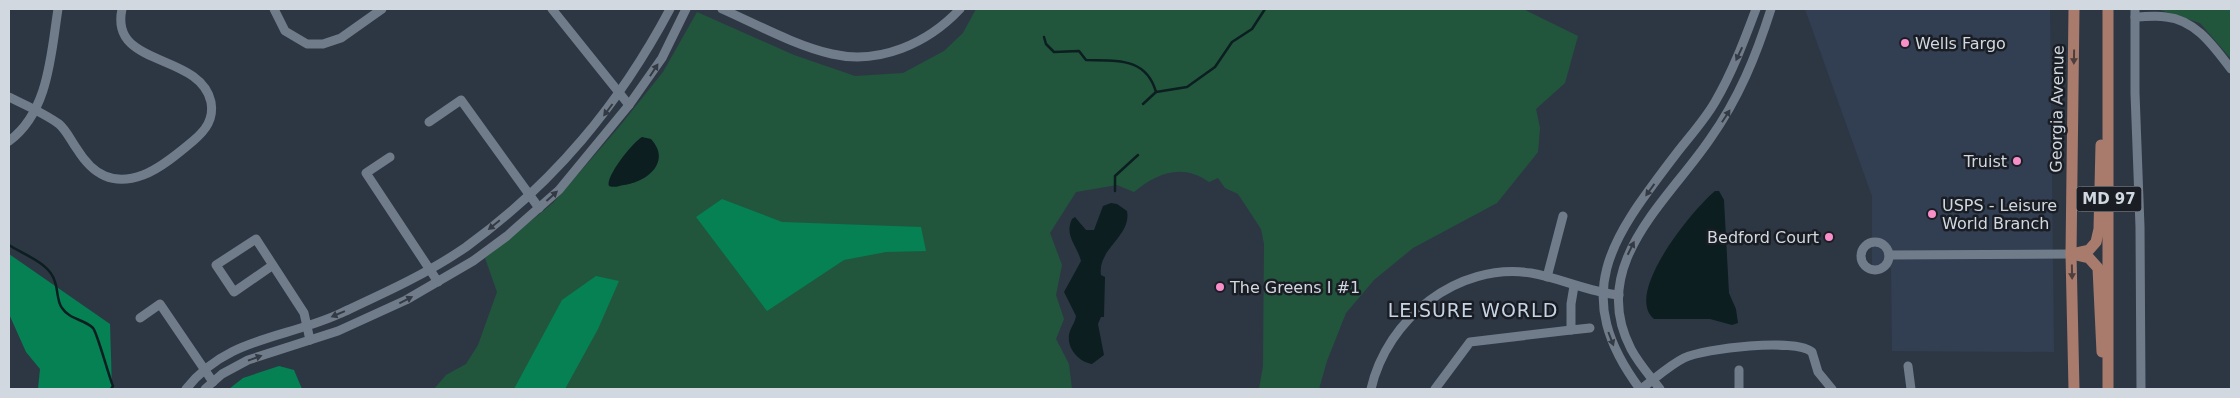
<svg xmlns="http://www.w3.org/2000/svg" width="2240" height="398" viewBox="0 0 2240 398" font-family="'DejaVu Sans',sans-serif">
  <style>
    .built { fill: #323f52 }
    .green { fill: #21563d }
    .forest { fill: #058154 }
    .water { fill: #0c1e20 }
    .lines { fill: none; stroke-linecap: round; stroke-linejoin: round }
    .stream { stroke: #0c1e20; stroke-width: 2.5 }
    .minor { stroke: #717c8b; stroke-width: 9 }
    .major { stroke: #a97b6d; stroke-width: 11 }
    .oneway { fill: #343a43 }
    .oneway2 { fill: #4c3f3e }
    .poi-dot { fill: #f98fca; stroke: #1a1e24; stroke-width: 2 }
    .labels { text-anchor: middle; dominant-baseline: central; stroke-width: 5; stroke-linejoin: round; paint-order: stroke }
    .shield { fill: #1a1e24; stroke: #9aa0a8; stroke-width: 1 }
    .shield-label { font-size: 15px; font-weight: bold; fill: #d1d8e0 }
    .poi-label { font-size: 16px; fill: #d1d8e0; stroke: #1a1e24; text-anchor: start }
    .street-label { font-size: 16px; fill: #d1d8e0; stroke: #1a1e24 }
    .quarter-label { font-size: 19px; letter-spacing: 1px; fill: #c7d4e4; stroke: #1a1e24 }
  </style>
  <rect width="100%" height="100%" fill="#2d3744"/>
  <path class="built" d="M1805,9H2050L2054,352L1892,351L1891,268L1872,269V196Z"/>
  <g class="green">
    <path d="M976,9H1523L1578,36L1565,83L1536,109L1540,128L1538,152L1497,203L1413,248L1374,280L1346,313L1327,361L1319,389H1259L1263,366L1264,244L1261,229L1238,194L1225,188L1218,178L1209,182C1182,163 1157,173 1134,192L1117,185L1076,192L1050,233L1062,265L1056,295L1064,319L1056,339L1069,364L1072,389H434L446,375L466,364L478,345L497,292L485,258L553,203L619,127L663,72L697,12L794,55L855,76L903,73L944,51L963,33Z"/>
    <path d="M2157,9H2231V59L2200,23Z"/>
  </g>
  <g class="forest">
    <path d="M722,199L782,222L921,227L926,251L886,252L844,260L767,311L696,217Z"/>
    <path d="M9,254L110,324L112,389H38L40,369L26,352L9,314Z"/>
    <path d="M596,276L619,281L598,329L565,389H514L562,300Z"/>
    <path d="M279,366L294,370L302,389H229L243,378Z"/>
  </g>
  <g class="water">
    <path d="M642,137L651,139C672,162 647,182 624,185C618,186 615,188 609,186C605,177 633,142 642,137Z"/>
    <path d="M1715,191H1719L1724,200L1729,293L1736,309L1738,323L1732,325L1710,319H1654C1623,294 1693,209 1715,191Z"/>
    <path d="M1111,203L1117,204L1127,211C1132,236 1097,249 1101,275L1105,277L1104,317H1101L1098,324L1104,355L1092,364C1079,362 1067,349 1069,335C1070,328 1075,323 1076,316L1064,292L1081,261C1077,245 1064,236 1072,219L1075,217L1086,230H1094L1103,206Z"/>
  </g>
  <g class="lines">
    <g class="stream">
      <path d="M1044,37L1046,44L1054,52L1079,51L1086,60C1117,61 1146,57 1156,92L1187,87L1215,67L1232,42L1252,29L1265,9"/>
      <path d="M1143,104L1156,92"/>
      <path d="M1115,191V176L1138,155"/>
      <path d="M9,245C24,255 50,263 55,282C58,290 57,302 62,308C70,320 84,319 93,328C97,332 109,377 113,386L111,389"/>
    </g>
    <g class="minor">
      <path d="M274,9L285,31L307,44H323L341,38L382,9"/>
      <path d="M552,9L629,105"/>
      <path d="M722,9C756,24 796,46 832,54C880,65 928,43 960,9"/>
      <path d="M2135,9V93L2140,227L2141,389"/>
      <path d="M2135,17C2145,17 2156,15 2166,17C2196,20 2214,47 2231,69"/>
      <path d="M9,97C25,105 44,113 59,124C67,131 71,141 77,149C93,175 113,186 143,175C160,169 180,152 193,141C206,130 214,119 211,102C200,52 109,68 122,9"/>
      <path d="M429,122L461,100L539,208"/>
      <path d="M9,141C49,112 51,53 58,9"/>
      <path d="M390,157L366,173L438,282"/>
      <circle cx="1875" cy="256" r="14"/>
      <path d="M1889,255L2071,254"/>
      <path d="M273,265L234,292L216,265L256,239L304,313L310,340"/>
      <path d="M1547,277L1563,216"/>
      <path d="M140,318L160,304L213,382"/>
      <path d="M1571,330L1590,328"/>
      <path d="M1908,366L1911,389"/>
      <path d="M1739,370V389"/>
      <path d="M186,389C227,337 284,339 339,314C382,294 427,274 466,247C554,183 619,105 670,9"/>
      <path d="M205,389L222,374L248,360L338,331L406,300L473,261L507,236L559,190L629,105L662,58L686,9"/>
      <path d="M1371,389C1387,319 1457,262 1531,273C1561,278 1588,292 1619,295"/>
      <path d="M1435,389L1470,342L1571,330V304L1574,286"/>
      <path d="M1640,389C1568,292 1613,237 1676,154C1689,137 1704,121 1715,102C1732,73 1744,41 1756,9"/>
      <path d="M1641,389C1655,379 1668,366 1684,358C1705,348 1795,338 1812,352L1818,372L1832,389"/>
      <path d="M1660,389C1650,376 1639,364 1631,349C1587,265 1668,201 1710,139C1739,98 1756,56 1771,9"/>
    </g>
    <g class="major">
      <path d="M2108,9V389"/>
      <path d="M2071,254L2089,250L2096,242L2099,229L2101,145"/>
      <path d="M2076,255L2089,258L2098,268L2102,352"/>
      <path d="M2074,389L2071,254L2074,9"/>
    </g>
  </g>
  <defs><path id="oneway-solid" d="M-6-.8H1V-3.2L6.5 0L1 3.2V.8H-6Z" transform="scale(1.25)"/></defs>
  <g class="oneway">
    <use href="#oneway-solid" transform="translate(1739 54) rotate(115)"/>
    <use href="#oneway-solid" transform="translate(654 70) rotate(-57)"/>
    <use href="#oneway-solid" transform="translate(608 110) rotate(127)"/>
    <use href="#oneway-solid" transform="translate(1726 116) rotate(-57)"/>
    <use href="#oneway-solid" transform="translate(1650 190) rotate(126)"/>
    <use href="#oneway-solid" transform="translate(552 196) rotate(-42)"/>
    <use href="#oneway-solid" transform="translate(494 225) rotate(141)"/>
    <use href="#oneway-solid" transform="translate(1631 248) rotate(-64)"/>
    <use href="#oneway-solid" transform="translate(406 300) rotate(-27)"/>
    <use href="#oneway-solid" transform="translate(338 314) rotate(157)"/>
    <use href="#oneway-solid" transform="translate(1611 339) rotate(69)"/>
    <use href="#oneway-solid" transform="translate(255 358) rotate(-20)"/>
  </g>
  <g class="oneway2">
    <use href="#oneway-solid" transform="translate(2074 57) rotate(91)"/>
    <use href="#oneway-solid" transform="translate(2072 272) rotate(89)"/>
  </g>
  <g class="poi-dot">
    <circle cx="1905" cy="43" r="5"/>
    <circle cx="2017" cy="161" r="5"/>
    <circle cx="1932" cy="214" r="5"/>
    <circle cx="1829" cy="237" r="5"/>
    <circle cx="1220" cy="287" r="5"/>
  </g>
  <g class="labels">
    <rect class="shield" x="2076.5" y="186.5" width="65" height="25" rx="4"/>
    <g class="shield-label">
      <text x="2109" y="199">MD 97</text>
    </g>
    <g class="poi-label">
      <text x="1915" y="43">Wells Fargo</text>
      <text x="2007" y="161" text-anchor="end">Truist</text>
      <text x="1942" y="205">USPS - Leisure<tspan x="1942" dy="18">World Branch</tspan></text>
      <text x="1819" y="237" text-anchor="end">Bedford Court</text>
      <text x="1230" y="287">The Greens I #1</text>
    </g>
    <g class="street-label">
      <text transform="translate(2057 109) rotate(-89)">Georgia Avenue</text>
    </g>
    <g class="quarter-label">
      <text x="1473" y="310">LEISURE WORLD</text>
    </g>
  </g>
  <rect width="2240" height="398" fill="none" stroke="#d1d8e0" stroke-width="20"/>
</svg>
